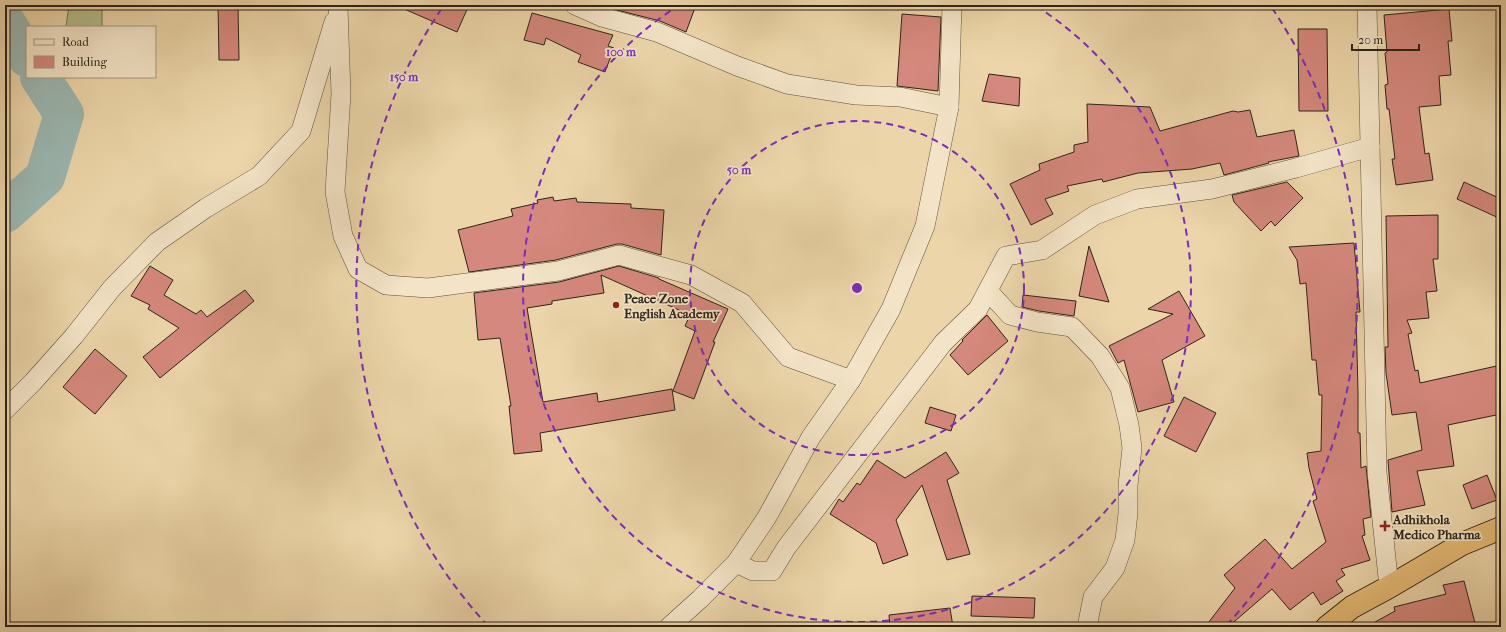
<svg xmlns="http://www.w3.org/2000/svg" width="1506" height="632" viewBox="0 0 1506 632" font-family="'IM FELL French Canon',serif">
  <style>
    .green { fill: #b4be8b; stroke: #707152 }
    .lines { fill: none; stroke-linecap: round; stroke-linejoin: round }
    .river { stroke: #9bb7b1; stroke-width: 40 }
    .building { fill: #d5887d; stroke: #2d241a }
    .minor-casing { stroke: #5d503e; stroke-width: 20 }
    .trunk-casing { stroke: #2d241a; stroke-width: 24 }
    .minor { stroke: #f3e4c7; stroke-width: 19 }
    .trunk { stroke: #e6bb74; stroke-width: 22 }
    .ring { fill: none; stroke: #7b2cbf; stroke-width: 2; stroke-dasharray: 7 5 }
    .poi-dot { fill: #8f2418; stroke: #f3e4c7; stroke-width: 1.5 }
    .labels { text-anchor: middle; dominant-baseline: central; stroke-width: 3.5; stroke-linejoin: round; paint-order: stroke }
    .poi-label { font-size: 13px; font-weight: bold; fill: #2d241a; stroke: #f3e4c7; text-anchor: start }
    .centre { fill: #7b2cbf; stroke: #f3e4c7; stroke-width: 2 }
    .ring-label { font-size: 12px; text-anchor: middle; font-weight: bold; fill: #7b2cbf; stroke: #f3e4c7; stroke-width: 3.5; stroke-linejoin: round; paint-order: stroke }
  </style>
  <rect width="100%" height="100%" fill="#ecd6a9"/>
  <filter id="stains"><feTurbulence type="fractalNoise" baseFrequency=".005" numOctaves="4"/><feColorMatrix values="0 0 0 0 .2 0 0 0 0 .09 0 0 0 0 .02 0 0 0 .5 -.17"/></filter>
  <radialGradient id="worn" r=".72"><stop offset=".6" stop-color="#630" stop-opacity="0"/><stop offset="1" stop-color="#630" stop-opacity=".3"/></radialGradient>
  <path class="green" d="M69,5H102V27H66Z"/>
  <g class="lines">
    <g class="river">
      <path d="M5,22L27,57"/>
      <path d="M5,213L45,177L64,114L40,77"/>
    </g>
  </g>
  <g class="building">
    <path d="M218,5H238L239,60H219Z"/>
    <path d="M395,5H469L457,32Z"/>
    <path d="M608,5H696L686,32L660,21L613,9L608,7Z"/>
    <path d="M1449,9L1452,41H1448L1451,75L1439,76L1441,105L1419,107L1425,154L1429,153L1433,180L1396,185L1392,159H1395L1389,109H1387L1385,85L1388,84L1385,53L1387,52L1384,15Z"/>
    <path d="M532,13L613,35L608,46L614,48L605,72L578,62L581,55L546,38L544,45L524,40Z"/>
    <path d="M902,14L941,17L938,91L897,86Z"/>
    <path d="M1298,29H1327L1328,111H1299Z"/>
    <path d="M989,74L1020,78L1019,106L982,101Z"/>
    <path d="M1087,104L1150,107L1160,131L1233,111L1238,112L1250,110L1257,137L1294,130L1299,156L1268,162L1269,163L1224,175L1220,163L1192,169L1138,173L1103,182L1102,179L1067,186L1069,191L1045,199L1053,214L1031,225L1010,184L1040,170L1039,164L1074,152V145L1088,142Z"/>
    <path d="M1287,182L1303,198L1275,226L1271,221L1261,231L1234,202L1232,195Z"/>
    <path d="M1464,182L1501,199V219L1457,199Z"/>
    <path d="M553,197L554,201L576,198L577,202L631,204V208L664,210L661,255L622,244H617L556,260L469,272L458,230L513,216L511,209L538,203L537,200Z"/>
    <path d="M1438,215V259H1433L1437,291L1426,292L1429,318L1407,320L1412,333L1408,334L1415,371L1418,370L1420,383L1501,365V414L1448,425L1454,466L1417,471L1425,505L1392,512L1388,460L1422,450L1416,412L1392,415L1386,373L1385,347H1388L1386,216Z"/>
    <path d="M1354,243L1360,312H1356L1358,392V433H1360L1361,468L1366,466L1371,517L1363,519L1365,535L1362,536L1370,560L1341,569L1345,575L1336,581L1343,591L1321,605L1313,592L1290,610L1272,589L1228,627H1205L1235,588L1224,575L1265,539L1292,569L1326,542L1313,501L1317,499L1309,468L1307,453L1321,451L1322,395H1319L1316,360H1312L1306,283L1300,284L1297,260L1289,247Z"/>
    <path d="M1089,246L1109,302L1079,296Z"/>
    <path d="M150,266L173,280L164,295L196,314L201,310L207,317L245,290L254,301L160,378L143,357L179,328L148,309L150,305L131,296Z"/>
    <path d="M619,266L659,278V279L728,309L713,342H715L694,399L673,391L695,331L685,326L690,315L601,275L604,293L552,301V304L527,308L543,402L597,393L598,402L672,389L675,410L540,433L542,451L514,454L509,406H511L500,338L478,340L474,293L559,282Z"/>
    <path d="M1179,291L1205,336L1162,360L1174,402L1138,412L1124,360L1118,363L1109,346L1173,314L1148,309Z"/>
    <path d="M1023,295L1076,301L1074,316L1039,311L1022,307Z"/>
    <path d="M987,315L1008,341L968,375L950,355L963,341L962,340Z"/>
    <path d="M95,349L127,376L95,414L63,387Z"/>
    <path d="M1184,397L1216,413L1196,452L1164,436Z"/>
    <path d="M930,407L956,415L951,431L925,423Z"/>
    <path d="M946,452L959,473L947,480L970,554L947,560L922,485L896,520L908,555L883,564L876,543L830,514L839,499L843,502L857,483L860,485L877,460L905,478Z"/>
    <path d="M1487,475L1497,500L1472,509L1463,485Z"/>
    <path d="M1464,581L1475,623L1450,627H1366L1395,611L1394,607L1446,594L1443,585Z"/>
    <path d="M972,596L1035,598L1034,618L971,616Z"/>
    <path d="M950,608L953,627H890L889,615Z"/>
  </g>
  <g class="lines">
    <defs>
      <g id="minor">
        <path d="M575,5L602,17L657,32L737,66L787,84L856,95L900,97L949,107"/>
        <path d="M1367,5L1377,472L1389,587"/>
        <path d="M338,7L341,94L335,192L343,236L358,269L386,285L428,288L558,271L619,255L691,275L742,303L788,357L851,380"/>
        <path d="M988,291L1010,315L1037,322L1072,327L1100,356L1120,388L1129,425L1132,448L1128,485V513L1125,540L1115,568L1093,597L1087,627"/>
        <path d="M5,410L33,382L74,336L112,288L157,242L206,208L259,176L301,131L334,22"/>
        <path d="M736,563L753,571H772L786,548L943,343L978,309L1006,256L1042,250L1095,215L1137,199L1212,189L1296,168L1370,147"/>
        <path d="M669,627L700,599L736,563L767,517L811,437L851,380L891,309L925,226L949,107L952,5"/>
      </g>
      <path id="trunk" d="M1327,627L1352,607L1389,587L1462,544L1501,528"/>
    </defs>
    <use href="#minor" class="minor-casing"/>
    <use href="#trunk" class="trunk-casing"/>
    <use href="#minor" class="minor"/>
    <use href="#trunk" class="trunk"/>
  </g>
  <g class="ring">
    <circle cx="857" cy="288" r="167"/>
    <path d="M1036 6A334 334 0 1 1 678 6"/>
    <path d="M488 626A500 500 0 0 1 442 8M1272 8A500 500 0 0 1 1226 626"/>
  </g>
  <g class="poi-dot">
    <circle cx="616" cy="305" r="4"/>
    <path d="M1383 520h4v4h4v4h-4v4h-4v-4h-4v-4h4z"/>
  </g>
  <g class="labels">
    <g class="poi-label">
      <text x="624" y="298">Peace Zone<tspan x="624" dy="15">English Academy</tspan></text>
      <text x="1393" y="519">Adhikhola<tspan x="1393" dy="15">Medico Pharma</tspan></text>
    </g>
  </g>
  <circle cx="857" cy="288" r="6" class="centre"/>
  <g class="ring-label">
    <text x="621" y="56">100 m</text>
    <text x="404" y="81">150 m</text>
    <text x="739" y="174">50 m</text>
  </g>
  <rect width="1506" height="632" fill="none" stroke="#ecd6a9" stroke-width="20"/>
  <rect x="6" y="6" width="1494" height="620" fill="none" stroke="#2d241a" stroke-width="2"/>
  <rect x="10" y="10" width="1486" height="612" fill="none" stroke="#2d241a"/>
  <rect x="26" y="26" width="130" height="52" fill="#f3e4c7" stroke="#a49782"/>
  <rect x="34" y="39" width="20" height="6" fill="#f3e4c7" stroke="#a49782"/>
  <text x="62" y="46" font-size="12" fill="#2d241a">Road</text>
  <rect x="34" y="56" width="20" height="12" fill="#d5887d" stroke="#a49782"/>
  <text x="62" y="66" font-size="12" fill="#2d241a">Building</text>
  <path d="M1352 44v6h67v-6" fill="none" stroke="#2d241a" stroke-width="2"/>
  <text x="1358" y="44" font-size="12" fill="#2d241a" stroke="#f3e4c7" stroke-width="3" paint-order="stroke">20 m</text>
  <rect width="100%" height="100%" filter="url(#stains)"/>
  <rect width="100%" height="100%" fill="url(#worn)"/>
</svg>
